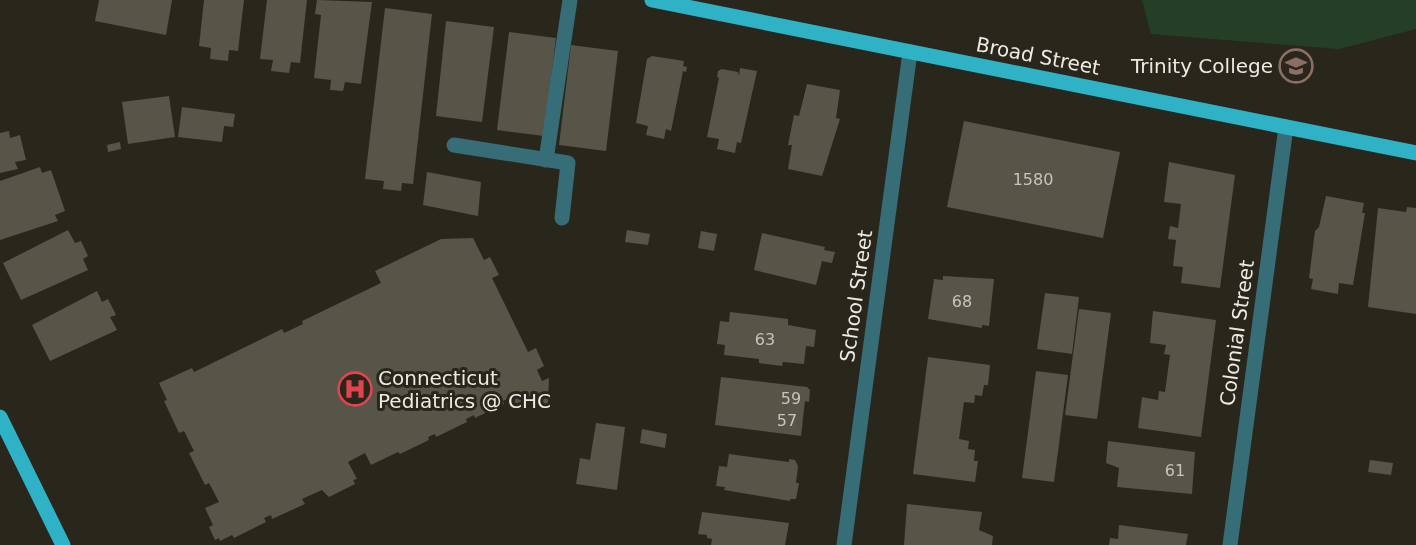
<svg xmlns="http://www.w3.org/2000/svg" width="1416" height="545" viewBox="0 0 1416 545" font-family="'DejaVu Sans',sans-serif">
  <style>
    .green { fill: #253f27 }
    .building { fill: #575448 }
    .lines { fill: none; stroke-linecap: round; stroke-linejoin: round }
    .minor { stroke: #376d76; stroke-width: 15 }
    .major { stroke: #2fb2c6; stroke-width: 15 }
    .labels { text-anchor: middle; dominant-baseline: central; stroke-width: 6; stroke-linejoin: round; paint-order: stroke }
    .number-label { font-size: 16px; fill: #c7c4bc }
    .street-label { font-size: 20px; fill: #eceae3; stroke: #29261b }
    .poi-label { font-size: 20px; fill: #eceae3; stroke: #29261b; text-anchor: end }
  </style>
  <rect width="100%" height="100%" fill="#29261b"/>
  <path class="green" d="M1142,0H1416V29L1339,49L1151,34Z"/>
  <g class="building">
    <path d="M99,0H172L166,35L95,21Z"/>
    <path d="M204,0H244L238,51L229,50L228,61L210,59L211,48L199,46Z"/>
    <path d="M267,0H307L300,63L291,62L289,73L271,71L273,60L260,59Z"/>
    <path d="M317,0L372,2L361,84L345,82L343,91L330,90L331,80L314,78L321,15L315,14Z"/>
    <path d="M385,8L432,14L413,184L402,183L401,191L383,189L384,181L365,179Z"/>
    <path d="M446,21L494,27L482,122L436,116Z"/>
    <path d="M509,32L556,38L544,136L497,130Z"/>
    <path d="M571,45L618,51L606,151L559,145Z"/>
    <path d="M652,56L684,61L683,66L687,67L686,72L683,71L671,131L666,129L664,139L646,135L648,126L636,123L647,59Z"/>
    <path d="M740,68L757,71L741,143L737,142L735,153L717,149L719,139L707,137L719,78L717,77L718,71L722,69L738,72L739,76Z"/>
    <path d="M807,84L840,90L836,118L840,119L822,176L788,169L792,145H788L794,115L799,116Z"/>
    <path d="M169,96L175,137L128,144L122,102Z"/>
    <path d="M182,107L235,114L233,127L224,126L222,142L178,137Z"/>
    <path d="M964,121L1120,152L1103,238L947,207Z"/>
    <path d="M9,131L10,138L20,135L26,160L15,162L18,169L0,173V133Z"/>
    <path d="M120,142L121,149L108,152L107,145Z"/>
    <path d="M1169,162L1235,175L1220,288L1181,283L1183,267L1173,266L1176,240L1168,239L1170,226L1178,228L1181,204L1164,202Z"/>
    <path d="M40,167L42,173L51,170L65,211L55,215L58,221L0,240V181Z"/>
    <path d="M427,172L481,182L478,216L423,205Z"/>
    <path d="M1326,196L1364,203L1362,213H1365L1353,285L1339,283L1338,294L1311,289L1313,279L1309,278L1315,231L1319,227Z"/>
    <path d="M1407,207L1416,208V314L1368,307L1378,208L1406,212Z"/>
    <path d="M68,230L75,243L81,241L88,256L83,259L88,270L21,300L3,263Z"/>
    <path d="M627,230L650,234L648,245L625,242Z"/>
    <path d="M701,231L717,234L714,251L698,248Z"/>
    <path d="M762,233L825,247L824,250L835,252L832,263L822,261L816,285L754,270Z"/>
    <path d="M473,238L484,260L490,257L499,275L492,278L528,352L536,348L544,366L537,370L542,381L549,378L548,404L515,403V395L503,401L504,404L475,418L474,415L466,419L467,422L436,437L435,434L428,437L429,440L400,454L398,452L371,465L365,453L348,462L357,479L353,480L355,484L329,497L322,490L302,499L305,504L272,519L271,515L264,518L266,522L234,538L232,535L220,541L219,538L215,540L209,527L213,525L205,508L219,502L209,483L205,485L189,453L194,451L184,431L179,433L164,401L167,400L159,383L192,368L194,372L282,329L284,333L303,324L302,321L381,283L375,271L441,239Z"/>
    <path d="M943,276L994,279L989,326L982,325V328L928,319L934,279L943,280Z"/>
    <path d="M97,291L102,302L108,299L116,315L110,317L117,330L50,361L32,325Z"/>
    <path d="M1045,293L1079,297L1072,354L1037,349Z"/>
    <path d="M1079,309L1111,313L1097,419L1065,415Z"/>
    <path d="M1153,311L1216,320L1201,437L1138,428L1142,397L1158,400L1159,391L1165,392L1170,355L1164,354L1166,345L1150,343Z"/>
    <path d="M730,312L788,319V325L816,330L814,347L806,346L804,364L783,362L782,366L759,363V359L724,355L725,345L717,344L720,321L729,322Z"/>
    <path d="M928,357L990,365L988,385H984L982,396L975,395L974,403L964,402L959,439L969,441L968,449L975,450L974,461H978L975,482L913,474Z"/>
    <path d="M1036,371L1068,375L1054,482L1022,478Z"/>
    <path d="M721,377L807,387L810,390L809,402L805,401L801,436L715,425Z"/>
    <path d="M596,423L625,427L617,490L576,484L580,458L590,460Z"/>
    <path d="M642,429L667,434L665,448L640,443Z"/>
    <path d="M1108,441L1195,452L1192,494L1117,487L1119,468L1106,463Z"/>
    <path d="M729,454L789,462V459L795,460L798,466L796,483H799L796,499H790V501L724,490L725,487L716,486L719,466L727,467Z"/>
    <path d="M1370,460L1393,463L1391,475L1368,472Z"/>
    <path d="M907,504L982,512L979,530L993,536L992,545H904Z"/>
    <path d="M702,512L789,523L785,545H711L712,539L707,538V535L698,534Z"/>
    <path d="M1119,525L1188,534L1186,545H1109L1110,538L1118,539Z"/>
  </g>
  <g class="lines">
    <g class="minor">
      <path d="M454,145L568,163L562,218"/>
      <path d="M546,160L570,0"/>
      <path d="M844,545L910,52"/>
      <path d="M1230,545L1286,127"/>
    </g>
    <g class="major">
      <path d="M652,0L1416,153"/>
      <path d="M0,417L63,545"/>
    </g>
  </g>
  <defs>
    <symbol id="university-ring" viewBox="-11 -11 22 22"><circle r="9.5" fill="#29261b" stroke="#8d6e63" stroke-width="1.5"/><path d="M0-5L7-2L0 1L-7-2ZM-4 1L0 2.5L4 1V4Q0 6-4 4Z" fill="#8d6e63"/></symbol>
    <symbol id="hospital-ring" viewBox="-11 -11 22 22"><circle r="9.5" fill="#29261b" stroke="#e0444e" stroke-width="1.5"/><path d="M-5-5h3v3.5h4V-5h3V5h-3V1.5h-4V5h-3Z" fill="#e0444e"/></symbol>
  </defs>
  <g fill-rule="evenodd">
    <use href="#university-ring" x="1277" y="47" width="38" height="38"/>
    <use href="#hospital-ring" x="336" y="370" width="38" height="38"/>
  </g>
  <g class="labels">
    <g class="number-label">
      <text x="1033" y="179">1580</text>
      <text x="962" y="301">68</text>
      <text x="765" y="339">63</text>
      <text x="791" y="398">59</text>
      <text x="787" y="420">57</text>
      <text x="1175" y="470">61</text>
    </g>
    <g class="street-label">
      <text transform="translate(1038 56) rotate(11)">Broad Street</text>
      <text transform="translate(856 296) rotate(-82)">School Street</text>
      <text transform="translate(1237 333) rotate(-82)">Colonial Street</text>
    </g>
    <g class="poi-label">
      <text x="1273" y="66">Trinity College</text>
      <text x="378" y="378" text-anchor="start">Connecticut<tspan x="378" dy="23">Pediatrics @ CHC</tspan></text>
    </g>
  </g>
</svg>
